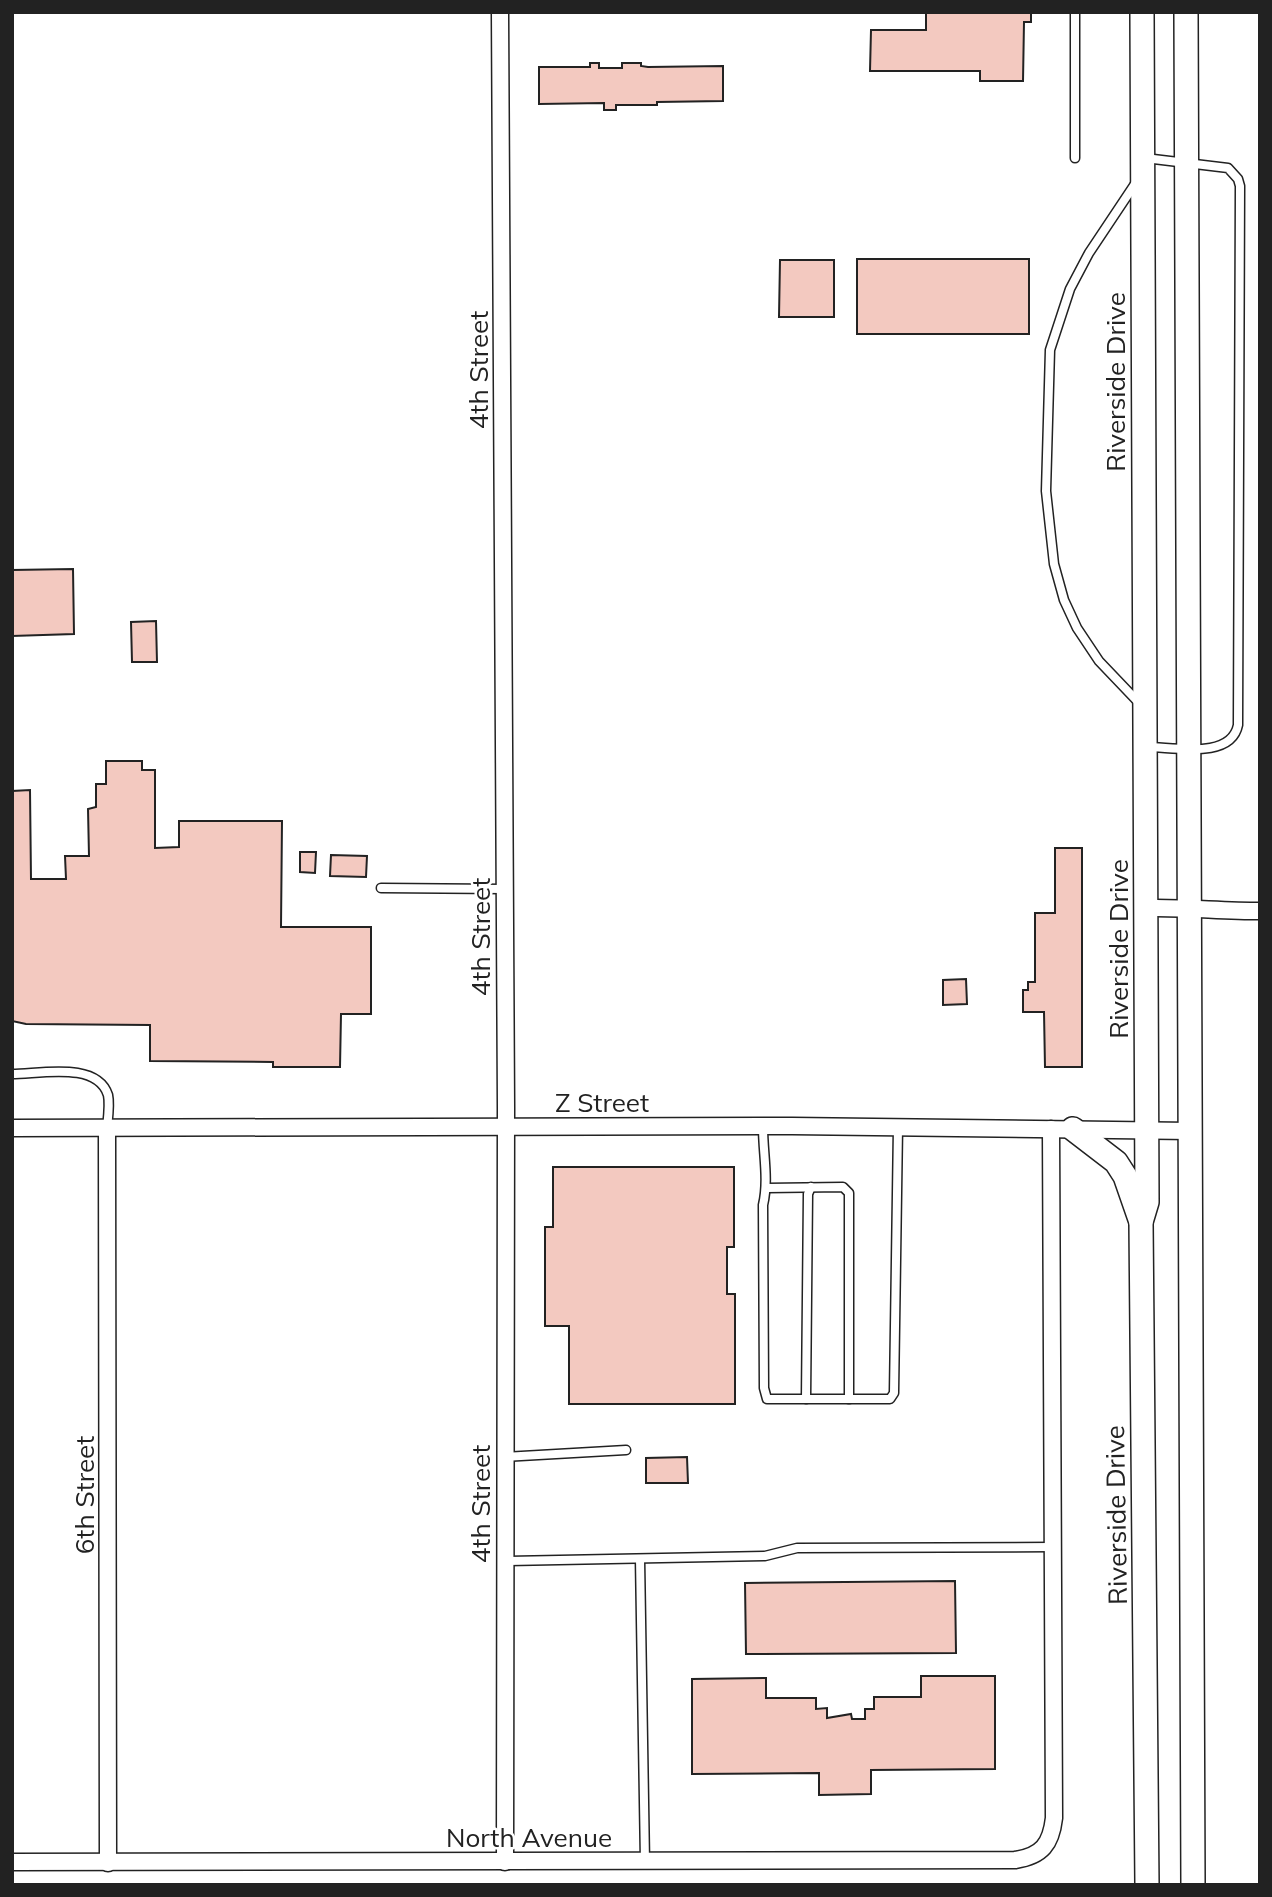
<svg xmlns="http://www.w3.org/2000/svg" width="1272" height="1897" viewBox="0 0 1272 1897" font-family="Mulish,sans-serif">
  <style>
    .building { fill: #f3c9c0; stroke: #222; stroke-width: 2 }
    .lines { fill: none; stroke-linecap: round; stroke-linejoin: round }
    .lane-casing { stroke: #222; stroke-width: 11 }
    .street-casing { stroke: #222; stroke-width: 19 }
    .secondary-casing { stroke: #222; stroke-width: 26 }
    .lane { stroke: #fff; stroke-width: 8 }
    .street { stroke: #fff; stroke-width: 16 }
    .secondary { stroke: #fff; stroke-width: 23 }
    .labels { text-anchor: middle; dominant-baseline: central; stroke-width: 5; stroke-linejoin: round; paint-order: stroke }
    .street-label { font-size: 26px; fill: #222; stroke: #fff }
  </style>
  <rect width="100%" height="100%" fill="#fff"/>
  <g class="building">
    <path d="M926,12H1031V22H1024L1023,81H980V71H870L871,30H926Z"/>
    <path d="M590,63H599V68H622V63H641V66L648,67L723,66V101L657,102V105H616V110H604V103L539,104V67H590Z"/>
    <rect x="857" y="259" width="172" height="75"/>
    <path d="M780,260H834V317H779Z"/>
    <path d="M73,569L74,634L12,636V570Z"/>
    <path d="M156,621L157,662H132L131,622Z"/>
    <path d="M106,761H142V770H155V848L179,847V821H282L281,927H371V1014H341L340,1067H273V1062L150,1061V1025L26,1024L12,1021V791L30,790L31,879H66L65,856H89L88,809L96,807V784H106Z"/>
    <path d="M1055,848H1082V1067H1045L1044,1012H1023V990H1028V982H1035V913H1055Z"/>
    <path d="M300,852H316L315,873L300,872Z"/>
    <path d="M331,855L367,856L366,877L330,876Z"/>
    <path d="M966,979L967,1004L943,1005V980Z"/>
    <path d="M553,1167H734V1247H727V1294H735V1404H569V1326H545V1227H553Z"/>
    <path d="M687,1457L688,1483H646V1458Z"/>
    <path d="M955,1581L956,1653L746,1654L745,1583Z"/>
    <path d="M921,1676H995V1769L871,1770V1794L819,1795V1773L692,1774V1679L766,1678V1698H816V1709L827,1708V1718L851,1714L852,1719H865V1709H874V1697H921Z"/>
  </g>
  <g class="lines">
    <defs>
      <g id="lane">
        <path d="M1075,12V158"/>
        <path d="M1145,158L1228,168L1238,179L1240,186L1238,725C1231,760 1174,747 1146,747"/>
        <path d="M1137,181L1089,253L1070,289L1050,350L1046,491L1054,564L1064,600L1077,628L1099,661L1141,705"/>
        <path d="M381,888L505,889"/>
        <path d="M12,1074C40,1074 97,1061 108,1095C110,1104 108,1118 107,1128"/>
        <path d="M763,1127C763,1154 769,1179 763,1205L764,1388L767,1399H890L894,1393L898,1127"/>
        <path d="M767,1188L843,1187L849,1193V1399"/>
        <path d="M806,1399L808,1194L811,1187"/>
        <path d="M504,1457L626,1450"/>
        <path d="M640,1559L645,1862"/>
        <path d="M505,1561L765,1556L797,1548L1053,1547"/>
      </g>
      <g id="street">
        <path d="M500,12L506,1108L505,1862"/>
        <path d="M1146,908C1184,907 1221,911 1260,911"/>
        <path d="M12,1128L792,1126L1191,1131"/>
        <path d="M107,1128L108,1863"/>
        <path d="M12,1862L1015,1860C1042,1856 1051,1844 1054,1818L1051,1129"/>
      </g>
      <g id="secondary">
        <path d="M1142,12L1147,1202L1141,1222L1147,1885"/>
        <path d="M1186,12L1193,1885"/>
        <path d="M1073,1129L1116,1162L1125,1176L1141,1222"/>
      </g>
    </defs>
    <use href="#lane" class="lane-casing"/>
    <use href="#street" class="street-casing"/>
    <use href="#secondary" class="secondary-casing"/>
    <use href="#lane" class="lane"/>
    <use href="#street" class="street"/>
    <use href="#secondary" class="secondary"/>
  </g>
  <g class="labels">
    <g class="street-label">
      <text transform="translate(478 370) rotate(-90)">4th Street</text>
      <text transform="translate(1115 382) rotate(-90)">Riverside Drive</text>
      <text transform="translate(480 937) rotate(-90)">4th Street</text>
      <text transform="translate(1118 949) rotate(-90)">Riverside Drive</text>
      <text x="602" y="1102">Z Street</text>
      <text transform="translate(84 1495) rotate(-90)">6th Street</text>
      <text transform="translate(480 1504) rotate(-90)">4th Street</text>
      <text transform="translate(1116 1515) rotate(-91)">Riverside Drive</text>
      <text x="529" y="1837">North Avenue</text>
    </g>
  </g>
  <rect width="1272" height="1897" fill="none" stroke="#222222" stroke-width="28"/>
</svg>
